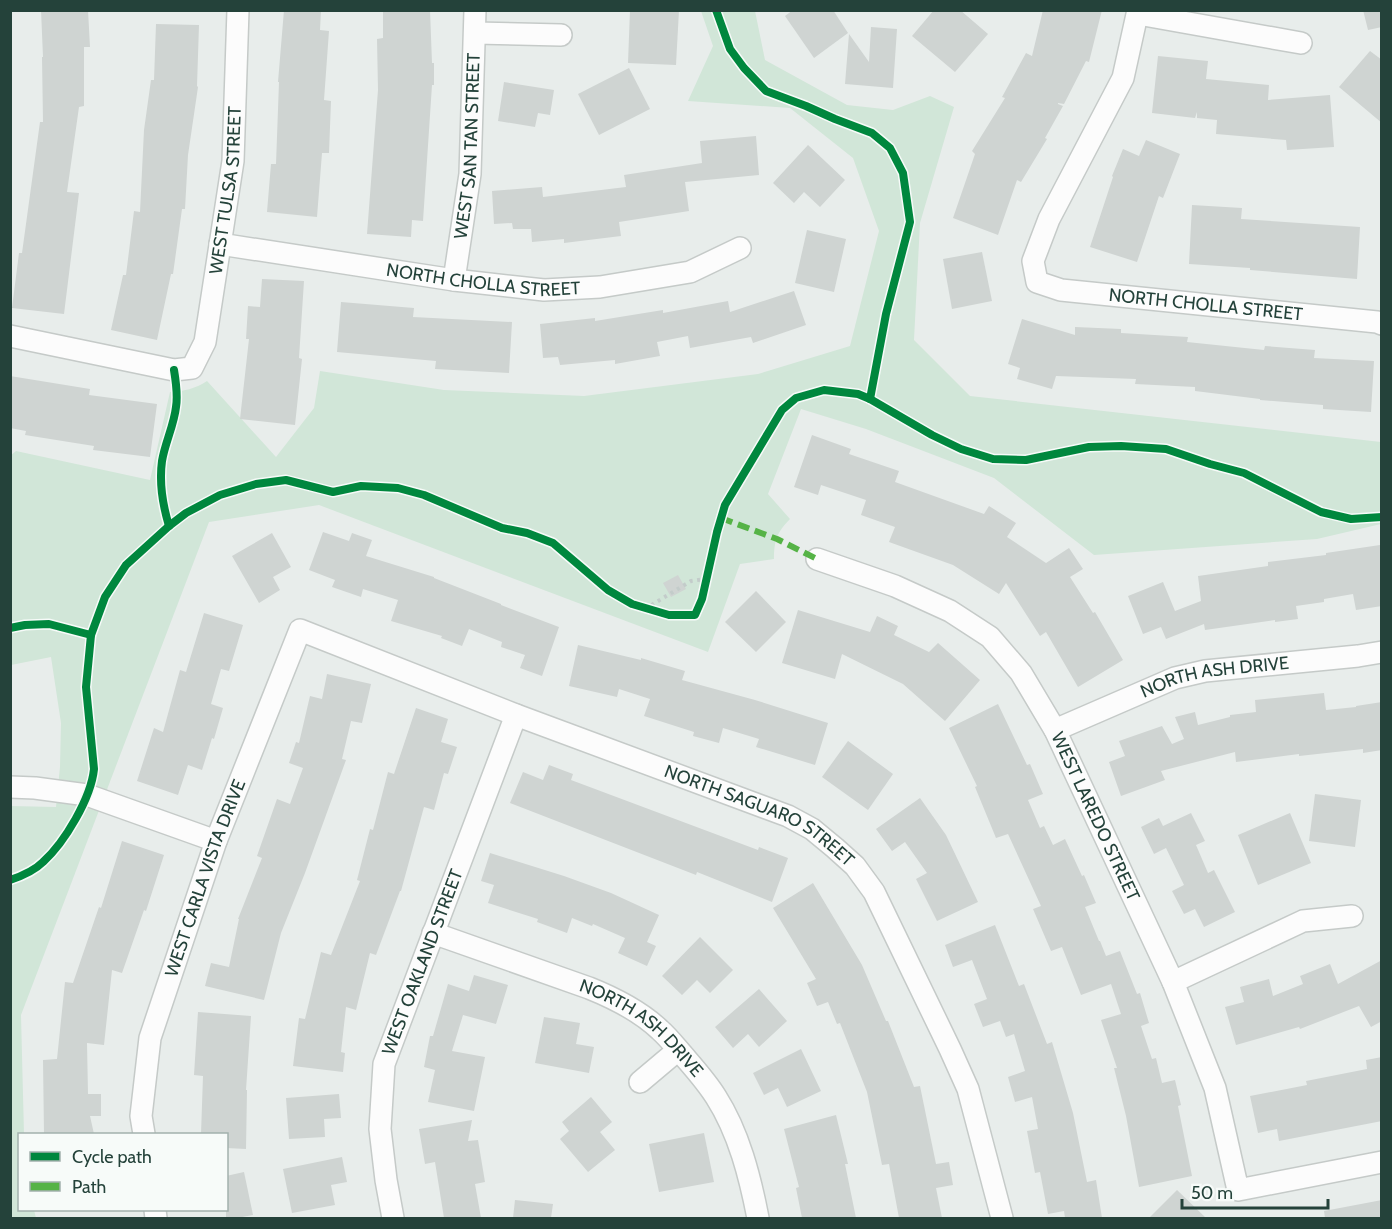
<svg xmlns="http://www.w3.org/2000/svg" width="1392" height="1229" viewBox="0 0 1392 1229" font-family="Cabin,sans-serif">
  <style>
    .green { fill: #d1e6d8 }
    .building { fill: #cfd4d2 }
    .lines { fill: none; stroke-linecap: round; stroke-linejoin: round }
    .street-casing { stroke: #c5cac8; stroke-width: 24 }
    .path { stroke: #c3ccca; stroke-width: 4; stroke-dasharray: 3 4.5; stroke-linecap: butt }
    .street { stroke: #fcfcfc; stroke-width: 21 }
    .quiet { stroke: #55b346; stroke-width: 6; stroke-dasharray: 12 6; stroke-linecap: butt }
    .cycleway-casing { stroke: #f7fbf9; stroke-width: 11 }
    .cycleway { stroke: #00873e; stroke-width: 8 }
    .labels { text-anchor: middle; dominant-baseline: central; stroke-width: 5; stroke-linejoin: round; paint-order: stroke }
    .street-label { font-size: 18px; fill: #24423a; stroke: #f7fbf9 }
  </style>
  <rect width="100%" height="100%" fill="#e8edeb"/>
  <path class="green" d="M701,11H755L765,60L847,105L893,110L930,96L954,107L920,223L914,340L970,396L1381,442V524L1317,539L1094,555L994,478L866,429L801,409L768,494L790,519C777,532 774,541 774,559L740,564L708,652L319,505L209,522L21,1015L24,1134H20V1210H34L36,1218H11L10,806L56,807L60,767L61,723L51,657L11,665L10,456L16,451L150,480L170,392C182,392 197,388 207,381L276,457L314,408L320,371L444,390L584,396L758,374L850,346L879,231L853,158L790,108L688,101L713,46Z"/>
  <g class="building">
    <path d="M41,10H88L90,47H84V106L79,107L67,192L79,193L64,314L12,308L19,253H22L40,122H43L42,57H43Z"/>
    <path d="M284,10H321L320,30L329,31L324,100L331,101L329,153H322L317,217L267,212L271,164H276L279,82H278Z"/>
    <path d="M383,10H430L432,63H434V85H432L423,221L412,220L411,237L367,234L378,90L377,39L383,38Z"/>
    <path d="M630,10H679L676,65L628,63Z"/>
    <path d="M793,10H833L848,33L814,58L785,16Z"/>
    <path d="M934,10H960L988,34L955,72L912,36Z"/>
    <path d="M1043,10H1102L1089,62L1086,61L1064,104L1058,103V104L1063,106L1045,138L1047,139L1021,182L1017,180L998,235L953,218L975,154L972,151L1005,98L1002,97L1026,53L1032,56Z"/>
    <path d="M1363,10H1382V27L1368,30Z"/>
    <path d="M156,24L199,25L197,86L198,87L188,155L185,209H182L173,274H171L157,340L111,330L123,275H126L134,211L140,212L144,130L151,80H154Z"/>
    <path d="M871,27L897,29L893,88L845,84L849,34L869,62Z"/>
    <path d="M1370,51L1382,60V123L1339,87Z"/>
    <path d="M1158,56L1208,61L1206,79L1269,85L1268,100L1330,95L1334,147L1287,150L1286,140L1216,134L1217,120L1197,118V112L1195,118L1152,113Z"/>
    <path d="M629,68L650,109L599,135L578,94Z"/>
    <path d="M504,82L554,90L550,115L538,113L535,127L498,121Z"/>
    <path d="M756,136L759,175L685,182L689,211L619,222L621,236L564,243V239L532,242L531,229H513L512,223L494,224L492,191L542,187L543,197L626,187L624,175L702,163L700,141Z"/>
    <path d="M1146,140L1180,154L1163,198L1159,196L1137,262L1090,247L1113,177L1112,176L1123,149L1139,156Z"/>
    <path d="M808,145L845,180L820,207L804,192L794,203L773,183Z"/>
    <path d="M1192,205L1242,208L1241,219L1360,227L1357,279L1250,270V268L1189,264Z"/>
    <path d="M807,230L846,239L834,292L795,283Z"/>
    <path d="M982,252L992,301L952,309L943,259Z"/>
    <path d="M262,279L304,281L299,358L302,359L295,425L240,419L249,339H246L248,306L260,307Z"/>
    <path d="M794,291L806,325L753,343L751,337L690,348L688,336L657,342L660,356L615,364V360L560,365L558,357L543,358L540,324L595,318V321L663,310V313L728,301L730,312Z"/>
    <path d="M341,302L414,308L413,317L512,322L509,373L435,369L436,361L337,352Z"/>
    <path d="M1022,319L1075,335V327L1121,329V333L1188,337L1187,342L1264,350L1265,346L1315,350L1314,358L1374,361L1371,412L1323,409V405L1260,400V399L1195,391V387L1135,384L1136,379L1056,376L1052,389L1017,379L1020,368L1008,364Z"/>
    <path d="M10,376L90,389L89,395L157,404L150,457L93,450L94,446L25,435L26,431L10,428Z"/>
    <path d="M812,435L851,449L849,454L899,471L895,482L984,514L989,506L1016,523L1007,537L1046,563L1069,548L1083,569L1070,577L1093,613L1095,612L1123,660L1078,687L1046,632L1040,636L1006,583L999,594L953,565L889,542L895,527L861,515L866,500L821,485L818,495L794,487Z"/>
    <path d="M323,532L349,541L352,533L372,540L366,556L434,577V578L501,604V605L559,627L542,676L520,668L525,655L501,647L502,642L469,629L462,646L441,638L442,636L391,621L398,600L363,589L361,597L332,587L335,580L309,570Z"/>
    <path d="M272,533L291,567L273,577L280,590L259,603L232,556Z"/>
    <path d="M1380,545L1382,557V606L1356,610L1353,594L1324,599V602L1296,606L1298,619L1275,622V620L1205,630L1204,624L1166,639L1161,627L1143,634L1128,596L1163,582L1175,611L1201,601L1198,576L1268,566V562L1326,555V553Z"/>
    <path d="M678,575L686,589L671,597L663,583Z"/>
    <path d="M756,591L786,622L756,652L725,622Z"/>
    <path d="M798,610L870,632L877,616L898,626L894,635L929,652L938,643L980,680L945,721L903,684L842,654L835,679L782,663Z"/>
    <path d="M204,613L243,625L229,671L221,669L211,704L223,708L214,739L212,738L202,770L188,765L178,795L137,781L154,728L163,732L180,670L186,672Z"/>
    <path d="M578,645L641,660V658L685,671L682,680L755,700L828,723L815,765L756,747L759,739L723,728L719,743L693,736L694,732L644,716L650,699L619,689L617,697L569,686Z"/>
    <path d="M327,674L371,684L362,723L351,721L342,759L346,760L305,873L281,933L264,1000L205,986L211,963L229,967L239,919H238L262,858L257,856L277,799L290,804L303,768L289,763L296,742L299,743L310,696L322,699Z"/>
    <path d="M1324,693L1326,710L1356,707V706L1382,702V750L1363,753V749L1299,756V754L1236,762L1235,752L1161,771L1165,780L1121,796L1109,762L1125,756L1119,741L1162,726L1172,744L1184,739L1175,717L1195,712L1198,725L1230,717V715L1256,712L1255,700Z"/>
    <path d="M998,704L1027,765L1030,764L1043,794L1028,800L1040,828L1044,826L1053,845L1065,839L1082,876L1084,875L1096,903L1085,907L1099,941H1100L1106,956L1120,951L1137,994L1140,993L1149,1023L1141,1026L1152,1059L1156,1058L1162,1083L1175,1080L1181,1105L1178,1106L1192,1176L1139,1187L1126,1116L1114,1068H1117L1101,1020L1121,1014L1111,984L1081,995L1062,947L1051,951L1033,909L1041,906L1008,834L996,838L975,787L977,786L949,728Z"/>
    <path d="M416,708L448,719L441,742L457,747L448,774L444,773L434,810L424,807L401,891H400L376,955L370,953L356,1010L346,1007L341,1052L345,1053L343,1072L293,1066L299,1018L305,1019L321,952L331,955L360,881L357,880L370,829L373,830L388,772L394,774Z"/>
    <path d="M848,741L893,774L868,810L822,777Z"/>
    <path d="M549,765L573,774L571,780L758,850L759,847L788,858L772,902L697,872L696,875L510,803L523,772L543,780Z"/>
    <path d="M1315,794L1361,800L1355,847L1309,841Z"/>
    <path d="M920,798L946,835L978,902L937,921L916,879L927,873L905,842L892,851L876,829Z"/>
    <path d="M1191,813L1205,841L1196,845L1208,873L1214,870L1235,912L1204,927L1195,909L1184,914L1172,891L1184,885L1166,848L1154,854L1141,827L1159,818L1163,826Z"/>
    <path d="M1290,813L1311,863L1258,885L1238,835Z"/>
    <path d="M122,841L164,855L146,911L144,910L122,973L112,970L104,1045L87,1043L88,1094H101V1116H90L94,1134H44L43,1060L57,1059L65,982L73,983L99,907L101,908Z"/>
    <path d="M490,853L564,876L611,893L659,915L647,942L656,946L647,966L618,953L625,938L593,924L592,926L572,918L567,933L537,922L538,919L488,903L494,885L481,881Z"/>
    <path d="M813,883L862,965L886,1021H888L914,1087L920,1086L936,1164L949,1162L953,1185L936,1188L942,1218H899L889,1164L882,1165L867,1092L840,1023L837,1024L828,1002L817,1006L807,983L816,979L773,908Z"/>
    <path d="M995,925L1019,986L1024,984L1047,1044L1052,1042L1073,1113L1087,1182L1096,1180L1102,1218H1065L1064,1211L1048,1214L1040,1172L1035,1173L1027,1131L1038,1129L1032,1097L1015,1102L1008,1077L1025,1071L1014,1034L1006,1037L1000,1021L983,1027L974,1004L987,999L972,960L953,967L945,945Z"/>
    <path d="M700,937L733,970L710,993L697,980L682,995L662,976Z"/>
    <path d="M1382,960V1021L1371,1027L1359,1006L1300,1029L1299,1027L1236,1045L1225,1007L1244,1002L1240,987L1269,979L1273,996L1303,984L1300,976L1330,964L1338,984Z"/>
    <path d="M474,975L508,985L496,1024L463,1015L452,1051L485,1057L474,1111L428,1102L435,1070L424,1067L430,1036H433L448,984L469,991Z"/>
    <path d="M759,989L787,1021L759,1047L748,1034L733,1048L715,1027Z"/>
    <path d="M198,1012L251,1016L246,1090H247L246,1149L226,1148V1134H201L203,1076L194,1075Z"/>
    <path d="M544,1017L580,1023L576,1044L594,1047L589,1073L535,1063Z"/>
    <path d="M801,1049L821,1091L787,1107L778,1088L764,1095L753,1073Z"/>
    <path d="M1382,1057V1121L1279,1141L1277,1129L1258,1133L1250,1096L1307,1085L1306,1081L1367,1069L1366,1060Z"/>
    <path d="M339,1094L341,1118L324,1119L325,1137L289,1139L286,1098Z"/>
    <path d="M591,1097L612,1122L600,1132L615,1150L588,1172L560,1139L569,1131L562,1122Z"/>
    <path d="M836,1115L848,1164H845L856,1218H802L796,1188L799,1187L784,1129Z"/>
    <path d="M472,1120L468,1141L478,1140L485,1182L475,1184L481,1218H444L435,1162L425,1164L419,1129Z"/>
    <path d="M704,1133L714,1182L659,1192L649,1144Z"/>
    <path d="M342,1157L347,1182L331,1185L335,1205L292,1213L283,1169Z"/>
    <path d="M244,1172L253,1215L237,1218H226V1176Z"/>
    <path d="M1177,1190L1206,1218H1149Z"/>
    <path d="M515,1200L553,1204L551,1218H513Z"/>
    <path d="M1382,1200V1218H1325L1324,1211Z"/>
  </g>
  <g class="lines">
    <defs>
      <g id="street">
        <path id="s1" d="M1138,10L1123,78L1049,219L1033,261L1037,282L1061,290L1377,322L1382,324"/>
        <path d="M1138,14L1301,43"/>
        <path d="M475,33L561,35"/>
        <path id="s2" d="M220,244L454,280L544,290L600,287L690,272L740,248"/>
        <path id="s3" d="M454,280L470,174L475,10"/>
        <path id="s4" d="M10,336L174,370L192,368L205,342L233,161L238,10"/>
        <path id="s5" d="M817,559L895,586L950,611L990,637L1021,673L1055,730L1173,982L1215,1088L1238,1190L1382,1162"/>
        <path id="s6" d="M1055,730L1175,678L1205,671L1358,656L1382,652"/>
        <path d="M10,787L35,788L87,795L216,841"/>
        <path id="s7" d="M433,933L589,988C614,998 640,1011 660,1030C668,1037 675,1046 682,1054C694,1068 706,1081 716,1097C739,1133 750,1177 758,1218"/>
        <path d="M1173,982L1303,921L1352,916"/>
        <path d="M640,1082L678,1050"/>
        <path id="s8" d="M144,1134L141,1116L150,1038L216,841L300,630L516,715L788,816L812,829L835,848L855,866L874,892L950,1049L968,1089L1002,1218"/>
        <path d="M155,1210L156,1218"/>
        <path id="s9" d="M393,1218L386,1180L380,1129L384,1064L516,715"/>
      </g>
    </defs>
    <use href="#street" class="street-casing"/>
    <g class="path">
      <path d="M716,10L730,49L744,68L766,91L806,106L835,119L872,133L890,148L903,173L910,222L886,314L870,399"/>
      <path d="M169,526C159,492 159,468 169,434C173,418 178,405 176,389"/>
      <path d="M645,609L691,581L705,579"/>
      <path d="M10,628L25,625L49,624L91,635"/>
      <path d="M93,777L94,769L91,722L86,687L91,635L105,597L126,565L169,526L186,513L220,495L256,484L286,480L333,492L361,486L398,488L424,495L502,528L527,533L553,543L608,590L632,604L669,615H695L702,599L717,532L725,505L782,410L796,398L824,390L858,394L870,399L932,435L961,449L993,459L1026,460L1089,447L1121,446L1166,449L1210,464L1244,473L1321,512L1351,519L1382,517"/>
      <path d="M10,880C45,867 61,846 78,814"/>
    </g>
    <use href="#street" class="street"/>
    <path class="quiet" d="M721,518L777,539L817,559"/>
    <defs>
      <g id="cycleway">
        <path d="M716,10L730,49L744,68L766,91L806,106L835,119L872,133L890,148L903,173L910,222L886,314L870,399"/>
        <path d="M169,526C163,506 159,483 162,461C165,443 174,425 176,407C178,395 176,382 174,370"/>
        <path d="M10,628L25,625L49,624L91,635"/>
        <path d="M10,880C22,876 34,871 43,862C65,842 91,798 94,769L86,687L91,635L105,597L126,565L169,526L186,513L220,495L256,484L286,480L333,492L361,486L398,488L424,495L502,528L527,533L553,543L608,590L632,604L669,615H695L702,599L717,532L725,505L782,410L796,398L824,390L858,394L870,399L932,435L961,449L993,459L1026,460L1089,447L1121,446L1166,449L1210,464L1244,473L1321,512L1351,519L1382,517"/>
      </g>
    </defs>
    <use href="#cycleway" class="cycleway-casing"/>
    <use href="#cycleway" class="cycleway"/>
  </g>
  <g class="labels">
    <g class="street-label">
      <text stroke="none"><textPath href="#s3" startOffset="135">WEST SAN TAN STREET</textPath></text>
      <text stroke="none"><textPath href="#s4" startOffset="368">WEST TULSA STREET</textPath></text>
      <text stroke="none"><textPath href="#s2" startOffset="266">NORTH CHOLLA STREET</textPath></text>
      <text stroke="none"><textPath href="#s1" startOffset="466">NORTH CHOLLA STREET</textPath></text>
      <text stroke="none"><textPath href="#s6" startOffset="170">NORTH ASH DRIVE</textPath></text>
      <text stroke="none"><textPath href="#s5" startOffset="400">WEST LAREDO STREET</textPath></text>
      <text stroke="none"><textPath href="#s8" startOffset="1028">NORTH SAGUARO STREET</textPath></text>
      <text stroke="none"><textPath href="#s8" startOffset="266">WEST CARLA VISTA DRIVE</textPath></text>
      <text stroke="none"><textPath href="#s9" startOffset="264">WEST OAKLAND STREET</textPath></text>
      <text stroke="none"><textPath href="#s7" startOffset="232">NORTH ASH DRIVE</textPath></text>
    </g>
  </g>
  <rect width="1392" height="1229" fill="none" stroke="#24423a" stroke-width="24"/>
  <rect x="18" y="1133" width="210" height="78" fill="#f7fbf9" stroke="#a3b1ad" stroke-width="1.5"/>
  <rect x="30" y="1152" width="30" height="9" fill="#00873e" stroke="#a3b1ad" stroke-width="1.5"/>
  <text x="72" y="1163" font-size="18" fill="#24423a">Cycle path</text>
  <rect x="30" y="1182" width="30" height="9" fill="#55b346" stroke="#a3b1ad" stroke-width="1.5"/>
  <text x="72" y="1193" font-size="18" fill="#24423a">Path</text>
  <path d="M1182 1199v9h146v-9" fill="none" stroke="#24423a" stroke-width="3"/>
  <text x="1191" y="1199" font-size="18" fill="#24423a" stroke="#f7fbf9" stroke-width="4.5" paint-order="stroke">50 m</text>
</svg>
